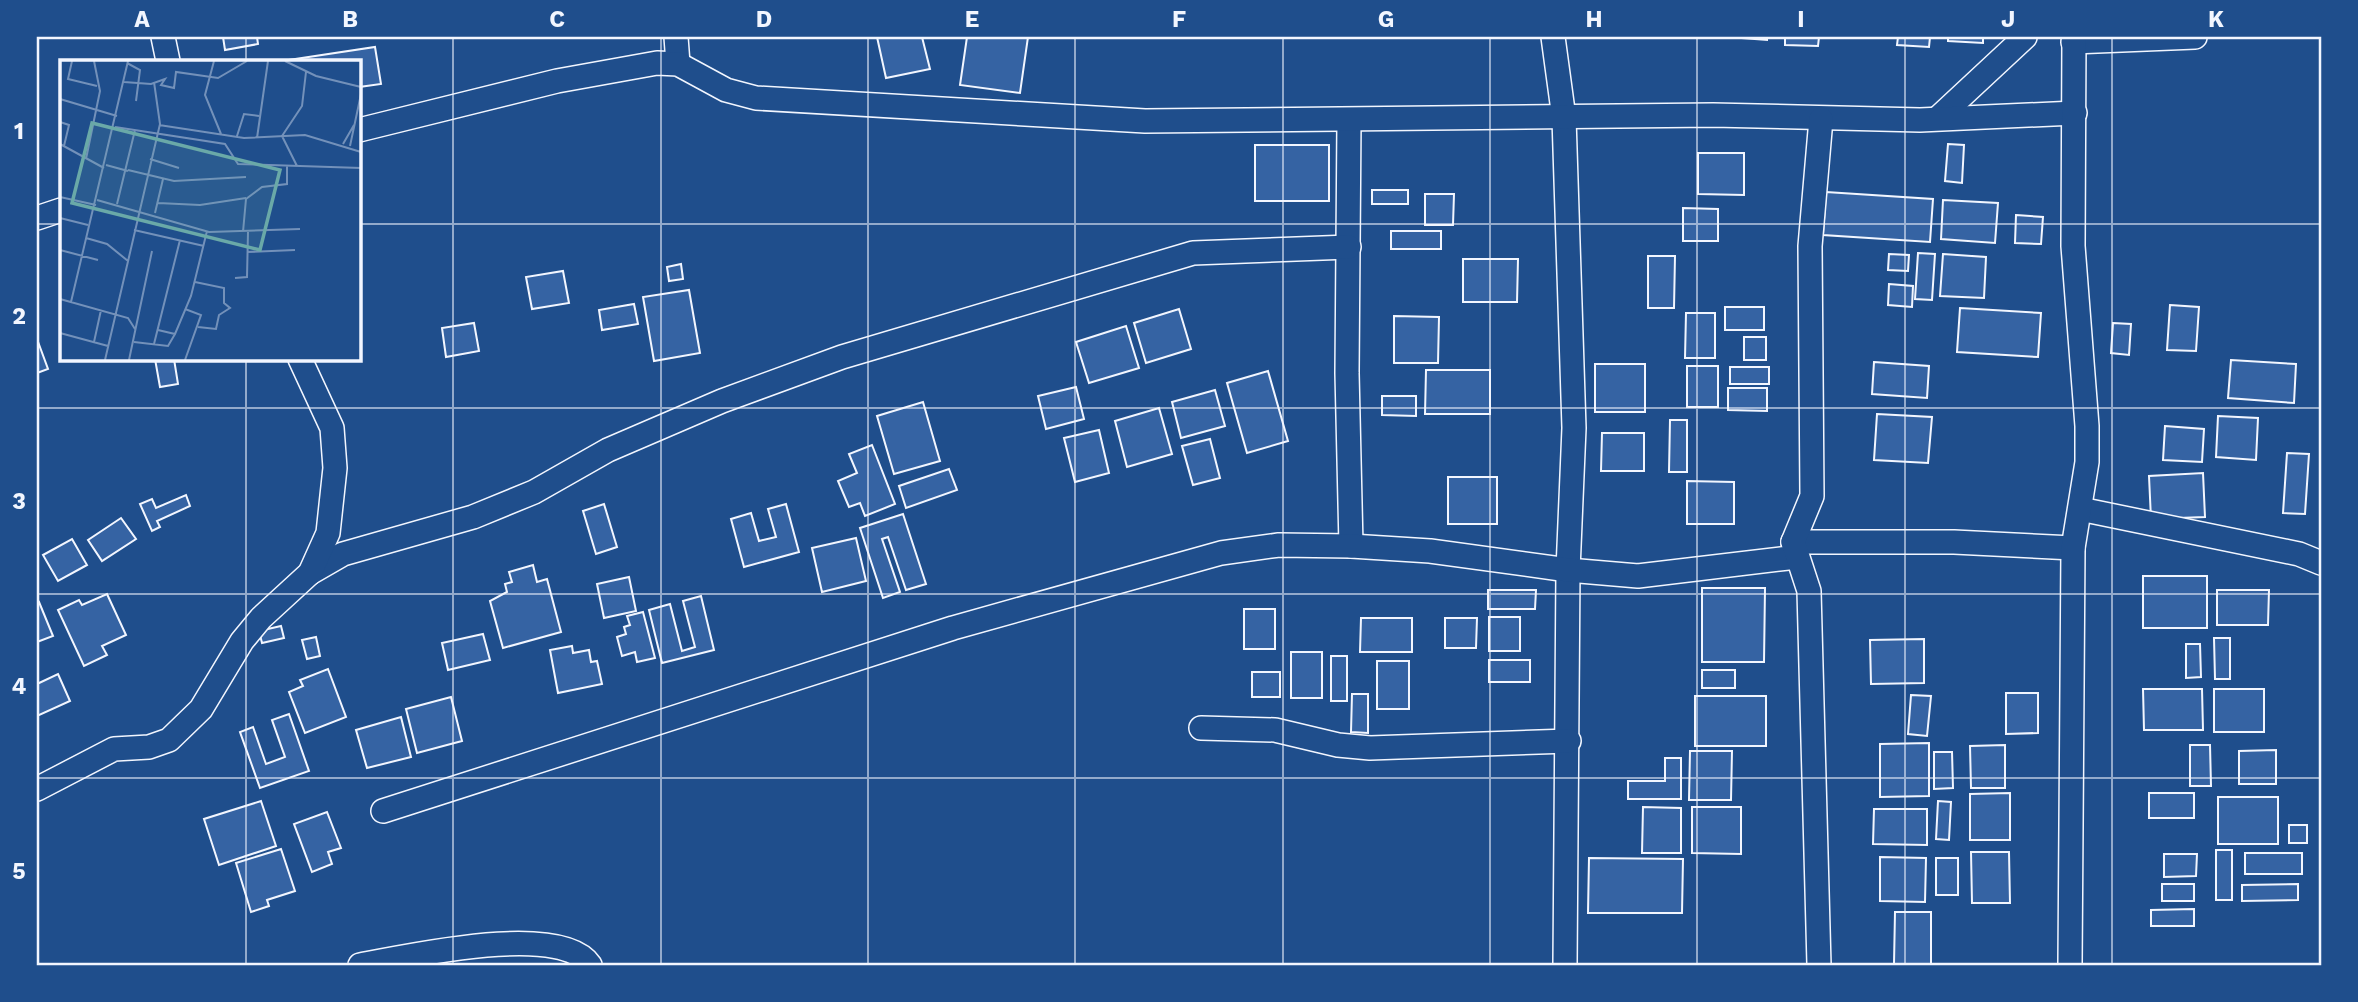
<svg xmlns="http://www.w3.org/2000/svg" width="2358" height="1002" viewBox="0 0 2358 1002" font-family="'Work Sans',sans-serif">
  <style>
    .building { fill: #3563a3; stroke: #f2f6ff; stroke-width: 2 }
    .lines { fill: none; stroke-linecap: round; stroke-linejoin: round }
    .street-casing { stroke: #f2f6ff; stroke-width: 26 }
    .street { stroke: #1f4e8c; stroke-width: 23 }
    .grid { fill: none; stroke: #f2f6ff; stroke-width: 2; stroke-opacity: 0.55 }
    .inset-road { fill: none; stroke: #7391ba; stroke-width: 2 }
    .view { fill: #6aa9a8; fill-opacity: 0.15; stroke: #6aa9a8; stroke-width: 3.5 }
    .inset-edge { fill: none; stroke: #f2f6ff; stroke-width: 3.5 }
    .neatline { fill: none; stroke: #f2f6ff; stroke-width: 2.5 }
    .grid-label { font-size: 23px; text-anchor: middle; font-weight: bold; fill: #f2f6ff }
  </style>
  <rect width="100%" height="100%" fill="#1f4e8c"/>
  <g class="building">
    <path d="M223,37H257L258,44L225,50Z"/>
    <path d="M877,37H922L930,69L886,78Z"/>
    <path d="M967,37H1028L1020,93L960,85Z"/>
    <path d="M1728,37H1767V40Z"/>
    <path d="M1785,37H1819L1818,46L1785,45Z"/>
    <path d="M1898,37H1930L1929,47L1897,45Z"/>
    <path d="M1948,37H1983V43L1948,41Z"/>
    <path d="M375,47L381,84L359,87V61H282Z"/>
    <path d="M1948,144L1964,145L1962,183L1945,181Z"/>
    <rect x="1255" y="145" width="74" height="56"/>
    <path d="M1698,153H1744V195L1698,194Z"/>
    <rect x="1372" y="190" width="36" height="14"/>
    <path d="M1826,192L1933,199L1930,242L1823,235Z"/>
    <path d="M1425,194H1454L1453,225H1425Z"/>
    <path d="M1943,200L1998,203L1995,243L1941,239Z"/>
    <path d="M1683,208L1718,209V241H1683Z"/>
    <path d="M2016,215L2043,217L2041,244L2015,243Z"/>
    <rect x="1391" y="231" width="50" height="18"/>
    <path d="M1918,253L1935,254L1932,300L1915,299Z"/>
    <path d="M1889,254L1909,255L1908,271L1888,270Z"/>
    <path d="M1943,254L1986,257L1984,298L1940,296Z"/>
    <path d="M1648,256H1675L1674,308H1648Z"/>
    <path d="M1463,259H1518L1517,302H1463Z"/>
    <path d="M681,264L683,279L669,281L667,267Z"/>
    <path d="M563,271L569,303L532,309L526,277Z"/>
    <path d="M1889,284L1913,286L1912,307L1888,305Z"/>
    <path d="M689,290L700,353L654,361L643,297Z"/>
    <path d="M634,304L638,324L602,330L599,310Z"/>
    <path d="M2170,305L2199,307L2196,351L2167,350Z"/>
    <rect x="1725" y="307" width="39" height="23"/>
    <path d="M1960,308L2041,313L2038,357L1957,352Z"/>
    <path d="M1179,309L1191,349L1146,363L1134,323Z"/>
    <path d="M1686,313H1715V358H1685Z"/>
    <path d="M1394,316L1439,317L1438,363H1394Z"/>
    <path d="M474,323L479,351L446,357L442,328Z"/>
    <path d="M2113,323L2131,324L2129,355L2111,353Z"/>
    <path d="M1126,326L1139,368L1089,383L1076,342Z"/>
    <rect x="1744" y="337" width="22" height="23"/>
    <path d="M37,339L48,369L37,373Z"/>
    <path d="M155,359H174L178,384L160,387Z"/>
    <path d="M2231,360L2296,364L2294,403L2228,398Z"/>
    <path d="M1874,362L1929,366L1927,398L1872,394Z"/>
    <rect x="1595" y="364" width="50" height="48"/>
    <rect x="1687" y="366" width="31" height="41"/>
    <rect x="1730" y="367" width="39" height="17"/>
    <path d="M1426,370H1490V414H1425Z"/>
    <path d="M1268,371L1288,441L1247,453L1227,383Z"/>
    <path d="M1076,387L1084,419L1046,429L1038,396Z"/>
    <path d="M1728,388H1767V411L1728,410Z"/>
    <path d="M1215,390L1225,426L1181,438L1172,402Z"/>
    <path d="M1382,396H1416V416L1382,415Z"/>
    <path d="M923,402L940,461L894,474L877,416Z"/>
    <path d="M1159,408L1172,454L1127,467L1115,421Z"/>
    <path d="M1877,414L1932,417L1928,463L1874,460Z"/>
    <path d="M2218,416L2258,418L2256,460L2216,457Z"/>
    <path d="M1670,420H1687V472H1669Z"/>
    <path d="M2165,426L2204,429L2202,462L2163,460Z"/>
    <path d="M1099,430L1109,473L1075,482L1064,438Z"/>
    <path d="M1602,433H1644V471H1601Z"/>
    <path d="M1210,439L1220,478L1193,485L1182,446Z"/>
    <path d="M872,445L895,504L865,516L860,503L849,507L838,481L857,473L849,454Z"/>
    <path d="M2287,453L2309,454L2305,514L2283,513Z"/>
    <path d="M949,469L957,490L906,508L899,486Z"/>
    <path d="M2203,473L2205,517L2151,519L2149,476Z"/>
    <rect x="1448" y="477" width="49" height="47"/>
    <path d="M1687,481L1734,482V524H1687Z"/>
    <path d="M186,495L190,506L157,521L160,527L152,531L140,504L152,499L156,508Z"/>
    <path d="M604,504L617,547L596,554L583,511Z"/>
    <path d="M786,504L799,552L744,567L731,519L751,513L759,541L776,537L768,509Z"/>
    <path d="M903,514L926,584L906,590L888,537L882,539L900,592L883,598L860,528Z"/>
    <path d="M121,518L136,539L102,561L88,540Z"/>
    <path d="M856,538L866,581L822,592L812,548Z"/>
    <path d="M72,539L87,565L58,581L43,555Z"/>
    <path d="M533,565L537,582L547,579L561,632L503,648L490,601L507,592L505,584L512,582L509,572Z"/>
    <rect x="2143" y="576" width="64" height="52"/>
    <path d="M629,577L636,611L604,618L597,584Z"/>
    <path d="M1702,588H1765L1764,662H1702Z"/>
    <path d="M1488,590H1536L1535,609H1488Z"/>
    <path d="M2217,590H2269L2268,625H2217Z"/>
    <path d="M107,594L126,635L102,646L107,655L84,666L58,610L79,600L82,605Z"/>
    <path d="M701,596L714,650L662,663L649,610L670,604L682,651L695,647L683,601Z"/>
    <path d="M39,602L53,636L37,642V603Z"/>
    <rect x="1244" y="609" width="31" height="40"/>
    <path d="M643,612L655,658L637,662L635,652L622,656L617,637L626,634L624,627L630,625L627,616Z"/>
    <rect x="1489" y="617" width="31" height="34"/>
    <path d="M1361,618H1412V652H1360Z"/>
    <path d="M1445,618H1477L1476,648H1445Z"/>
    <path d="M281,626L284,638L262,643L259,631Z"/>
    <path d="M483,634L490,660L448,670L442,643Z"/>
    <path d="M316,637L320,656L307,659L302,640Z"/>
    <path d="M2214,638H2230V679H2215Z"/>
    <path d="M1924,639V683L1871,684L1870,640Z"/>
    <path d="M2186,644H2200L2201,677L2186,678Z"/>
    <path d="M572,646L573,653L589,650L591,662L597,661L602,684L558,693L550,650Z"/>
    <rect x="1291" y="652" width="31" height="46"/>
    <rect x="1331" y="656" width="16" height="45"/>
    <rect x="1489" y="660" width="41" height="22"/>
    <rect x="1377" y="661" width="32" height="48"/>
    <path d="M328,669L346,717L305,733L289,692L303,686L300,680Z"/>
    <rect x="1702" y="670" width="33" height="18"/>
    <rect x="1252" y="672" width="28" height="25"/>
    <path d="M58,674L70,701L37,716V684Z"/>
    <path d="M2143,689H2202L2203,730H2144Z"/>
    <rect x="2214" y="689" width="50" height="43"/>
    <path d="M2006,693H2038V733L2006,734Z"/>
    <path d="M1352,694H1368V733L1351,732Z"/>
    <path d="M1911,695L1931,696L1927,736L1908,734Z"/>
    <rect x="1695" y="696" width="71" height="50"/>
    <path d="M451,697L462,741L417,753L406,709Z"/>
    <path d="M289,714L309,771L260,788L240,732L253,727L266,764L285,757L272,720Z"/>
    <path d="M401,717L411,757L367,768L356,730Z"/>
    <path d="M1929,743V796L1880,797V744Z"/>
    <path d="M2005,745V788H1971L1970,746Z"/>
    <path d="M2190,745H2210L2211,786H2190Z"/>
    <path d="M2276,750V784H2239V751Z"/>
    <path d="M1690,751H1732L1731,800H1689Z"/>
    <path d="M1934,752H1952L1953,788L1934,789Z"/>
    <path d="M1665,758H1681V799H1628V781H1665Z"/>
    <path d="M2010,793V840H1970V794Z"/>
    <rect x="2149" y="793" width="45" height="25"/>
    <rect x="2218" y="797" width="60" height="47"/>
    <path d="M261,801L276,846L219,865L204,819Z"/>
    <path d="M1938,801L1951,802L1949,840L1936,839Z"/>
    <path d="M1643,807L1681,808V853H1642Z"/>
    <path d="M1692,807H1741V854L1692,853Z"/>
    <path d="M1874,809H1927V845L1873,844Z"/>
    <path d="M327,812L341,848L328,852L332,864L312,872L294,824Z"/>
    <rect x="2289" y="825" width="18" height="18"/>
    <path d="M281,849L295,891L267,900L269,906L251,912L236,863Z"/>
    <rect x="2216" y="850" width="16" height="50"/>
    <path d="M1971,852H2009L2010,903H1972Z"/>
    <rect x="2245" y="853" width="57" height="21"/>
    <path d="M2164,854H2197L2196,876L2164,877Z"/>
    <path d="M1880,857L1926,858L1925,902L1880,901Z"/>
    <path d="M1589,858L1683,859L1682,913H1588Z"/>
    <rect x="1936" y="858" width="22" height="37"/>
    <rect x="2162" y="884" width="32" height="17"/>
    <path d="M2298,884V900L2242,901V885Z"/>
    <path d="M2194,909V926H2151V910Z"/>
    <path d="M1895,912H1931V965L1894,964Z"/>
  </g>
  <g class="lines">
    <defs>
      <g id="street">
        <path d="M163,37L168,61"/>
        <path d="M676,37L678,64"/>
        <path d="M1553,37L1564,118L1574,428L1568,570L1565,965"/>
        <path d="M2073,42L2195,37"/>
        <path d="M1938,118L2025,37"/>
        <path d="M1349,120L1347,373L1351,546"/>
        <path d="M359,130L557,81L657,63L678,64L726,90L756,98L1145,121L1713,115L1920,120L2075,113"/>
        <path d="M37,218L61,210"/>
        <path d="M2080,509L2299,554L2321,563"/>
        <path d="M1793,542H1954L2073,548"/>
        <path d="M310,573L343,554L473,517L534,492L608,450L722,401L842,357L1193,253L1349,247"/>
        <path d="M1201,728L1275,730L1338,745L1370,748L1569,741"/>
        <path d="M37,789L114,749L149,747L169,740L201,709L242,641L261,618L310,573L328,533L335,468L332,428L300,359"/>
        <path d="M383,811L953,628L1221,553L1279,545L1351,546L1430,551L1568,570L1638,576L1797,557"/>
        <path d="M360,965C406,957 561,921 590,965"/>
        <path d="M1819,965L1809,591L1793,542L1812,496L1810,246L1821,119"/>
        <path d="M2070,965L2073,548L2087,462V426L2073,246L2074,37"/>
      </g>
    </defs>
    <use href="#street" class="street-casing"/>
    <use href="#street" class="street"/>
  </g>
  <path class="grid" d="M246,37V61M453,37V965M661,37V965M868,37V965M1075,37V965M1283,37V965M1490,37V965M1697,37V965M1905,37V965M2112,37V965M37,224H61M359,224H2321M246,359V965M37,408H2321M37,594H2321M37,778H2321"/>
  <g transform="translate(60 60)">
    <rect width="301" height="301" fill="#1f4e8c"/>
    <path class="inset-road" d="M12,1L8,19L37,26M154,1L145,35L161,74M225,1L256,16L301,27M67,3L80,10L76,41M64,22L91,24L105,19L101,25L114,28L116,12L158,18L187,1M0,39L57,56M0,62L9,65L4,86M99,65L184,78L245,75L301,92M55,67L165,84L178,104L301,108M177,76L184,54L199,56M197,78L208,1M0,84L44,108M283,84L294,65M290,86L301,34M26,99L40,31L34,1M90,99L119,108M46,105L68,111M237,106L222,76L242,46L246,12M68,110L114,121L186,117M0,137L36,145M37,140L149,172L240,169M98,143L140,145L186,138M57,144L75,70M95,153L103,119M0,158L28,165M74,170L144,186M183,172L186,139L202,127L227,124V106M26,178L47,184L68,201M0,190L38,200M187,192L235,190M175,218L187,217L188,172M135,222L164,228V243L170,248L159,255L156,269L138,267M0,239L68,258L75,269M11,242L68,1M98,270L115,274L131,236L147,171M0,273L48,286M34,282L41,250M74,282L108,286L115,274M94,284L120,180M45,300L100,64L94,22M69,300L92,191M125,300L141,255L125,249"/>
    <path class="view" d="M32,63L220,110L200,190L12,143Z"/>
    <rect width="301" height="301" class="inset-edge"/>
  </g>
  <rect width="2358" height="1002" fill="none" stroke="#1f4e8c" stroke-width="77"/>
  <rect x="38" y="38" width="2282" height="926" class="neatline"/>
  <g class="grid-label">
    <text x="142" y="27">A</text>
    <text x="350" y="27">B</text>
    <text x="557" y="27">C</text>
    <text x="764" y="27">D</text>
    <text x="972" y="27">E</text>
    <text x="1179" y="27">F</text>
    <text x="1386" y="27">G</text>
    <text x="1594" y="27">H</text>
    <text x="1801" y="27">I</text>
    <text x="2008" y="27">J</text>
    <text x="2216" y="27">K</text>
    <text x="19" y="139">1</text>
    <text x="19" y="324">2</text>
    <text x="19" y="509">3</text>
    <text x="19" y="694">4</text>
    <text x="19" y="879">5</text>
  </g>
</svg>
